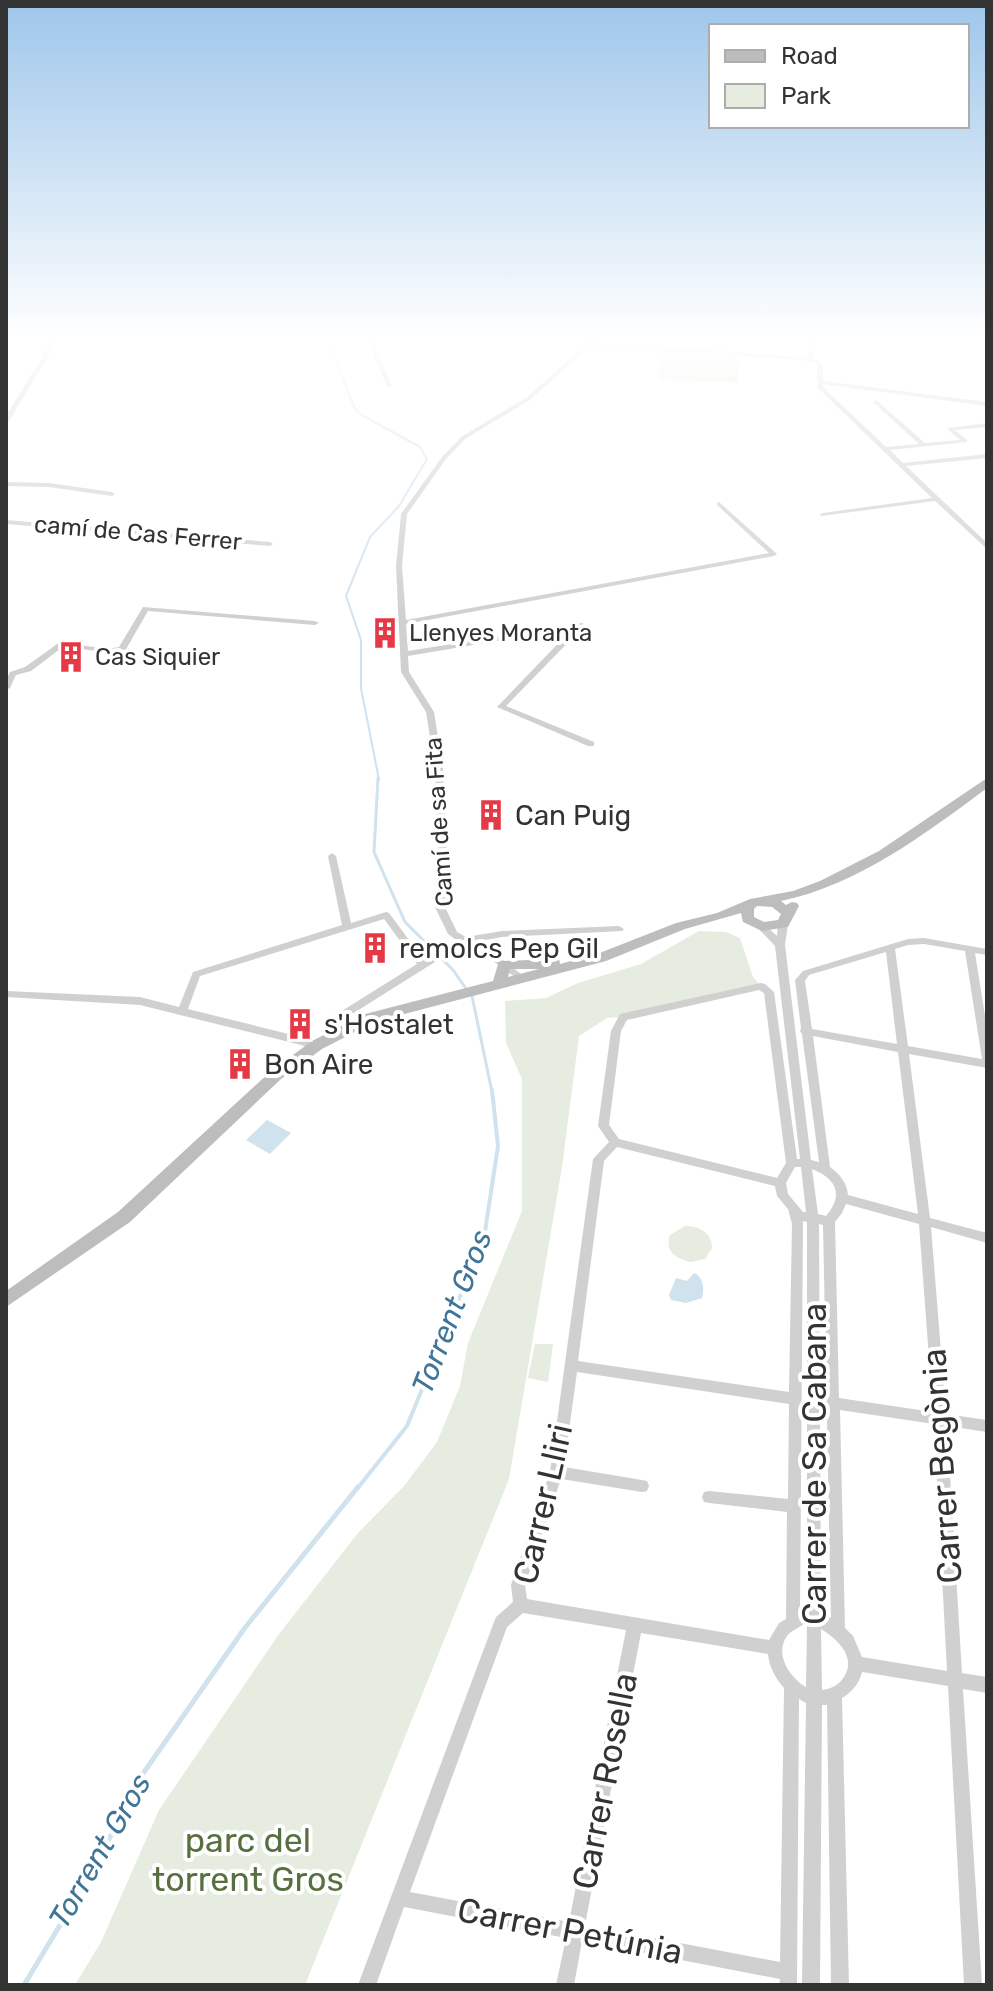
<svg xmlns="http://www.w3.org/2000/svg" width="993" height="1991" viewBox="0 0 993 1991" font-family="Rubik,sans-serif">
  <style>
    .green { fill: #e6ecdf }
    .water { fill: #cfe2ee }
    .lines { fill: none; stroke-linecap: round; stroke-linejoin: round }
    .stream-far3 { stroke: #cfe2ee; stroke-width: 2 }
    .stream-far2 { stroke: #cfe2ee; stroke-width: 3 }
    .stream-far1 { stroke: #cfe2ee; stroke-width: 4 }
    .stream { stroke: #cfe2ee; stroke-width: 5 }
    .street { fill: #d0d0d0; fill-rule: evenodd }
    .secondary { fill: #bdbdbd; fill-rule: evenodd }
    .labels { text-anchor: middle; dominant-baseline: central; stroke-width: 8; stroke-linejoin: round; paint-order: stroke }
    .far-street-label { font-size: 24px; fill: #333; stroke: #fff }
    .far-poi-label { font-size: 24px; fill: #333; stroke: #fff; text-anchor: start }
    .poi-label { font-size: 28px; fill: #333; stroke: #fff; text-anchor: start }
    .water-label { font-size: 30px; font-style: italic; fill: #3f7597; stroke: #fff }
    .near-street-label { font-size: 34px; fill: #333; stroke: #fff }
    .near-park-label { font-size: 34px; fill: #56703f; stroke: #fff }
  </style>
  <rect width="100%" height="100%" fill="#fff"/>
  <g class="green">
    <path d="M663,350L739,355L737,383L658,379Z"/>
    <path d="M699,931L726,932L740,938L753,977L761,986L624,1017L607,1018L579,1036L562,1167L509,1479L305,1985H75L101,1942L159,1810L279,1634L358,1533L404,1486L437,1442L460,1386L468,1343L522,1211V1079L506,1043L505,1001L546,998L578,983L641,964Z"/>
    <path d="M685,1226C700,1226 712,1233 712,1248L705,1259L691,1262C676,1259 664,1251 670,1235Z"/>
    <path d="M535,1344H553L548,1382L528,1378Z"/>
  </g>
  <g class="water">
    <path d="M267,1120L291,1133L270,1154L246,1140Z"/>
    <path d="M694,1273C703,1276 705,1290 702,1298L686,1303L671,1300L669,1295L676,1278L687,1281Z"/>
  </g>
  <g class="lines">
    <path class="stream-far3" d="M327,338L354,407L360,414L420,447L427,459L399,506L370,537L346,596L361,640V688L379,780"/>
    <g class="stream-far2">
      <path d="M378,778L374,852L405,922L453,970L467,990"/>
      <path d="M472,996L492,1092"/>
    </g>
    <path class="stream-far1" d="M357,1489L407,1426L484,1238L498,1146L492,1090"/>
    <path class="stream" d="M24,1985L92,1872L142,1775L244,1629L358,1487"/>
    <g class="street">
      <path d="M54,338H59L9,421L6,423V416Z"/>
      <path d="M374,338H379L375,345L392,387L387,386L369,345Z"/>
      <path d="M593,338H599L595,343L808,357L809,338H815L814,358L823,363V381L987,402V406L823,384V387L886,447L919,444L874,403L873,402L876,400L925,443L960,440L948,430V428L987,423V427L955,430L967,440V442L890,450L903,463L987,454V458L906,466L987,543V549L935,501L821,516L820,515L823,513L932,498L818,388L817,364L810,361L592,345L530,400L465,439L446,459L407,514L402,566L406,620L769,553L717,505V503L719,502L777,554L774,556L406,624L408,651L583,623V627L506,706L594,742V746H588L497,707L573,628L408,656L409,672L434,712L443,769L447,856L445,907L457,932L466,937L502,931L619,926L624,929L622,931L502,937L475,942L496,955L525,977L527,979L522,982L490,959L462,945L333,1026L329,1025L328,1022L329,1019L417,964L384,919L200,976L188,1009L321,1042L322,1045L321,1048L317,1049L140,1005L6,997V991L140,997L179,1007L193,972L342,925L328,856L332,853L336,856L351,923L386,912L389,913L424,960L456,940L448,934L435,907L439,856L435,769L426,712L401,672L396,566L401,514L442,457L461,437L526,398Z"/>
      <path d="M6,482L49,483L112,492L115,494L112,496L49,487L6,486Z"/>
      <path d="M6,520L270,542L273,544L270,546L6,524Z"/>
      <path d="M143,607L315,621L319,623L315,625L148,611L125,651L107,653L64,646L31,671L16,675L10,688L6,690V680L10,672L25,667L60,642L107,649L119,647Z"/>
      <path d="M783,921L788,924L785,945L811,1160L819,1162L802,1034L800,1031L801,1028L795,980L803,971L908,939L924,938L987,949V955L975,953L987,1028V1068L909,1054L930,1218L987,1233V1243L931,1227L946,1414L987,1420V1432L947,1426L962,1673L987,1677V1693L963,1689L982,1985H964L948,1686L862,1672C859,1684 852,1692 842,1698L849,1985H831L827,1705H822L820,1985H802L806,1703L799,1699L797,1985H779L780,1979L582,1941L574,1985H556L566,1938L404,1907L376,1985H358L494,1622L496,1617L513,1602L511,1585L550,1472L593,1159L609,1142L598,1126L611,1031L620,1014L761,983L765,984L774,992L797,1159H800L775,946L757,927L762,924L765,925L777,936L778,924ZM924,944L965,951L982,1059L908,1046L895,949L908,945ZM886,952L897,1044L812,1029L805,981L809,975ZM759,990L764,993L786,1163L777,1178L619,1139L609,1125L621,1031L627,1020ZM813,1036L898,1052L918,1214L848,1195C847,1183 840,1174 830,1167ZM617,1147L775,1186L777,1196L788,1209L792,1224L789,1392L578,1361L604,1161ZM795,1167H801L806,1212H803L788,1194L786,1183ZM812,1169C837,1179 844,1195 826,1216L818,1214ZM846,1204L919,1224L933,1412L839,1398L835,1222L842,1213ZM803,1221L807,1222V1610L800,1611ZM819,1224L823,1225L831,1618L821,1614ZM577,1372L789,1404L788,1499L709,1491L704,1492L702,1497L704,1502L709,1503L787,1512L786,1619L779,1623L769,1640L527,1599L525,1585L561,1479L642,1492L647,1491L649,1486L647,1481L642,1480L564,1467ZM840,1410L934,1424L947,1671L862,1657L853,1636L845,1628ZM523,1613L626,1630L569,1922L410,1892L507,1627ZM804,1624L807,1625L806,1687C790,1678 774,1654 787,1636C791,1631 798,1628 804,1624ZM821,1629C837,1639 857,1657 844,1677C839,1685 831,1689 822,1690ZM641,1633L768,1654C769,1667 776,1679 784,1688L780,1962L585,1925Z"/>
    </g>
    <path class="secondary" d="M987,778V788C925,834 858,885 781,901L786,905L792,902L797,903L799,906L788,927L762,931L743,922L741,913L685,929L606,961L374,1022L322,1049L281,1079L130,1222L6,1307V1291L118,1212L271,1071L312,1041L365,1014L493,981L499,961L559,959L560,964L597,954L676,923L717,913L750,899L793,891L820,881L879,851ZM757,906L772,907L781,914L778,920L764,922L754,917V909ZM510,969H539L508,977Z"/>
  </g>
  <linearGradient id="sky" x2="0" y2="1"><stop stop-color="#9ec6ea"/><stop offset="0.55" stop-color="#fff"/><stop offset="1" stop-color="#fff" stop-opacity="0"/></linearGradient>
  <rect width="993" height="617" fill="url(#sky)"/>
  <defs>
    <symbol id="building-bare" viewBox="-9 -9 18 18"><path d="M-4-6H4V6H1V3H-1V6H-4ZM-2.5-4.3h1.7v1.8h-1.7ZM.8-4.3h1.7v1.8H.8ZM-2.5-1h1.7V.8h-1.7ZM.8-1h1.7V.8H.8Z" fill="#e63946" stroke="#fff" stroke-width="2.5" paint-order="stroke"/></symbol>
  </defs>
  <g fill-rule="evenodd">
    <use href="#building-bare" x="363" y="611" width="44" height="44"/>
    <use href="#building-bare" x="49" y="635" width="44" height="44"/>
    <use href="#building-bare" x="469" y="793" width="44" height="44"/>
    <use href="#building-bare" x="353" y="926" width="44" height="44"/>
    <use href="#building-bare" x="278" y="1002" width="44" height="44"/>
    <use href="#building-bare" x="218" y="1042" width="44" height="44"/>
  </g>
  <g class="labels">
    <g class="far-street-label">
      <text transform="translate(138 533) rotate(5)">camí de Cas Ferrer</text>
      <text transform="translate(439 822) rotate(-94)">Camí de sa Fita</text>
    </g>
    <g class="far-poi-label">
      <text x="409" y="633">Llenyes Moranta</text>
      <text x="95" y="657">Cas Siquier</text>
    </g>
    <g class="poi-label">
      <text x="515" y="815">Can Puig</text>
      <text x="399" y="948">remolcs Pep Gil</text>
      <text x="324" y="1024">s'Hostalet</text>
      <text x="264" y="1064">Bon Aire</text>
    </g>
    <g class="water-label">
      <text transform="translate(452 1312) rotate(-69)">Torrent Gros</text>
      <text transform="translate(100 1851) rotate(-60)">Torrent Gros</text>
    </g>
    <g class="near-street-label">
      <text transform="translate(814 1464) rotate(-90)">Carrer de Sa Cabana</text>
      <text transform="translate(942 1466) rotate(-94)">Carrer Begònia</text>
      <text transform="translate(543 1504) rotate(-77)">Carrer Lliri</text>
      <text transform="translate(605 1781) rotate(-79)">Carrer Rosella</text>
      <text transform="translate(570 1931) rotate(11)">Carrer Petúnia</text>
    </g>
    <g class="near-park-label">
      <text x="248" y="1840">parc del<tspan x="248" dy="39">torrent Gros</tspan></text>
    </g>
  </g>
  <rect width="993" height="1991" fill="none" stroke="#333333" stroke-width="16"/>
  <rect x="709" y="24" width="260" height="104" fill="#ffffff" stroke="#adadad" stroke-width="2"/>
  <rect x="725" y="50" width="40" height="12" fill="#bdbdbd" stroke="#adadad" stroke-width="2"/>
  <text x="781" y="64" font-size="24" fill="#333333">Road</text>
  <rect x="725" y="84" width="40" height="24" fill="#e6ecdf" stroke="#adadad" stroke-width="2"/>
  <text x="781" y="104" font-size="24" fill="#333333">Park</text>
</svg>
